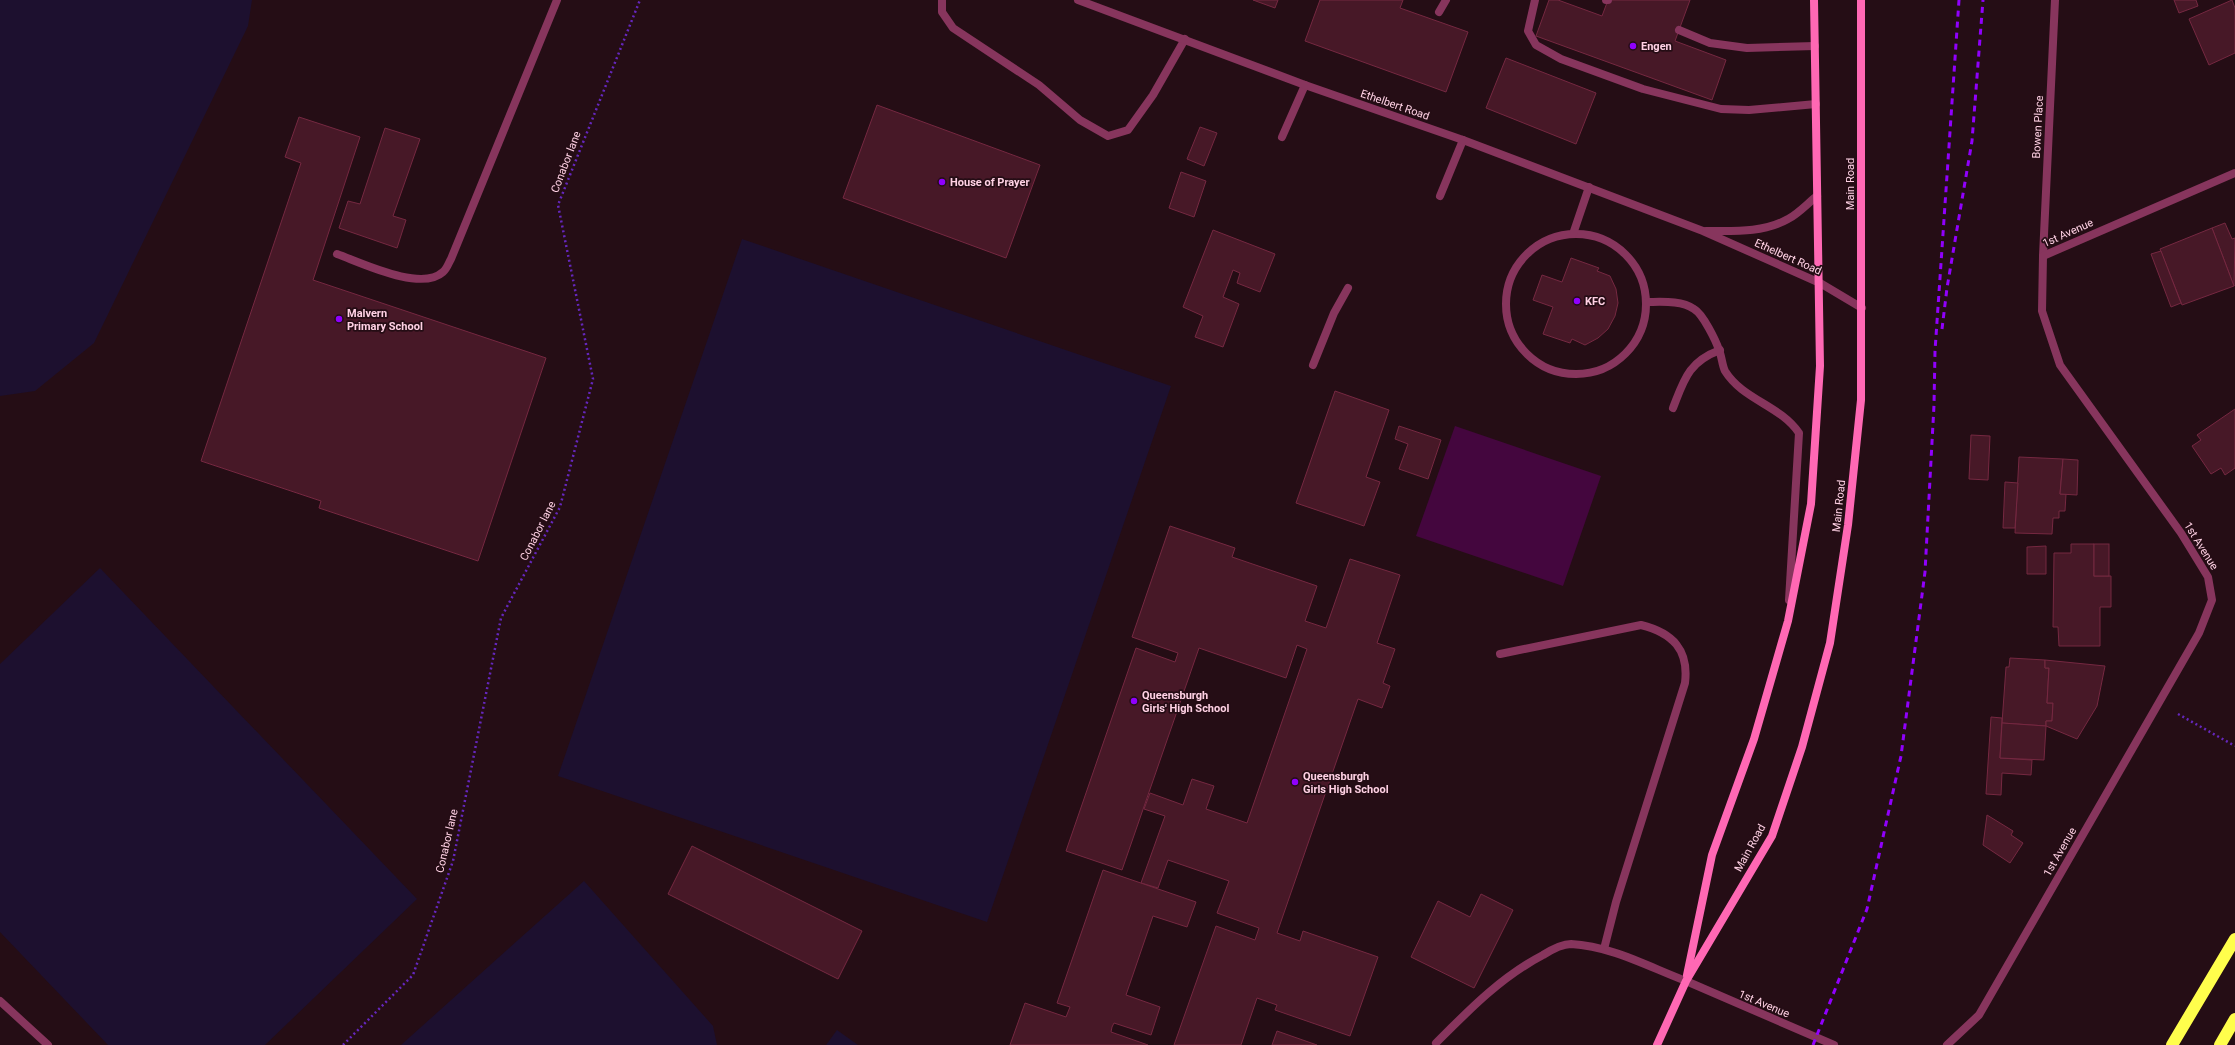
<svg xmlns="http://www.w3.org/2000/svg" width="2235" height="1045" viewBox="0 0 2235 1045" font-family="Roboto,sans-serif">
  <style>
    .green { fill: #1d102f }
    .water { fill: #44063e }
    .building { fill: #471827; stroke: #752841 }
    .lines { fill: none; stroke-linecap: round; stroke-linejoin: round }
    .path { stroke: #6527bd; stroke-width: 2.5; stroke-dasharray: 2 3; stroke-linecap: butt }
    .lane { stroke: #87355d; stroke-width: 8 }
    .street { stroke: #87355d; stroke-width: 8 }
    .secondary { stroke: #ff68b4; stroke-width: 8 }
    .highway { stroke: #fffe4c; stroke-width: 12 }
    .rail { stroke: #9000fc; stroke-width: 3; stroke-dasharray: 6 5; stroke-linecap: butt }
    .poi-dot { fill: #9000fc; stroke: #250d15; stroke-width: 1.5 }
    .labels { text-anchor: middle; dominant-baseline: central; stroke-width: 3.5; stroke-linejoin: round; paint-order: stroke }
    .poi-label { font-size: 11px; font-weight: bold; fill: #ffd1e4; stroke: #250d15; text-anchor: start }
    .street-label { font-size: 11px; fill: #ffd1e4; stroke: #250d15 }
  </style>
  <rect width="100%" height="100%" fill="#250d15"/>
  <g class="green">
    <path d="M0,0H252L248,26L94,343L35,391L0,396Z"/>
    <path d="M742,239L1171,386L987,922L558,776Z"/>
    <path d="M100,568L417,899L265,1045H108L0,932V664Z"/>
    <path d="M584,881L713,1026L717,1045H401Z"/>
    <path d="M837,1030L858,1045H826Z"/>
  </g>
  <path class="water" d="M1455,426L1601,476L1563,586L1416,536Z"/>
  <g class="building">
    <path d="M1253,0H1278L1275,8Z"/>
    <path d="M1320,0H1403L1400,8L1468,32L1446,92L1305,41Z"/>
    <path d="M1549,0H1558L1602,16L1608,0H1690L1675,41L1726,60L1712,100L1536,36Z"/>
    <path d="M2174,0H2196L2198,6L2179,13Z"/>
    <path d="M2232,0L2235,8V53L2209,65L2189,19Z"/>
    <path d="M1506,58L1596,93L1576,144L1486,108Z"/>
    <path d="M877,105L1040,165L1006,258L843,198Z"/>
    <path d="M299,117L360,137L313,280L546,358L478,561L319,508L321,501L201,461L301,163L285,157Z"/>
    <path d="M1200,127L1217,133L1204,166L1187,159Z"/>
    <path d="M385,128L420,139L393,216L406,220L397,248L339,228L348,201L360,204Z"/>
    <path d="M1181,172L1206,181L1194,217L1169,208Z"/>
    <path d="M2225,223L2232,239L2235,238L2234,286L2212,228Z"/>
    <path d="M2212,228L2234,286L2182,305L2160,249Z"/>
    <path d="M1213,230L1275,254L1260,292L1237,283L1240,273L1233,270L1223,297L1239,304L1223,347L1195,337L1203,316L1183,307Z"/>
    <path d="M2161,251L2181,303L2171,307L2151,254Z"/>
    <path d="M1571,258L1599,268L1597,271L1610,276L1616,289L1618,303L1615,316L1608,329L1598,338L1585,345L1572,339L1570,343L1543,334L1553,307L1533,300L1542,275L1562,282Z"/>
    <path d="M1335,391L1389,410L1366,477L1380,482L1364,526L1296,503Z"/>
    <path d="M2235,409V468L2225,475L2221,468L2211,474L2192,446L2201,440L2197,435Z"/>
    <path d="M1399,426L1441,440L1428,479L1399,469L1408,444L1395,439Z"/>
    <path d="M1971,435L1990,436L1988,480L1969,479Z"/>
    <path d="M2019,457L2063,459L2060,494H2066L2065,511H2059V518H2053L2052,534L2015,533Z"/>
    <path d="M2063,459L2078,460L2077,495L2060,494Z"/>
    <path d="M2005,482L2018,483L2015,528H2003Z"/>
    <path d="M1170,526L1235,548L1232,557L1317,586L1305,621L1326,628L1350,559L1400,575L1377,643L1395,649L1383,683L1390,686L1382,708L1358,699L1277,933L1300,941L1303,931L1378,957L1350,1036L1275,1010L1277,1005L1257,998L1241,1045H1174L1216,926L1255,940L1259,928L1217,913L1229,881L1168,860L1158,888L1141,883L1165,816L1144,809L1150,793L1183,805L1192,779L1214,786L1206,809L1247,823L1307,649L1297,645L1286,678L1199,648L1122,870L1066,851L1136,648L1175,662L1178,653L1132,637Z"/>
    <path d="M2071,544H2094V576H2111V607H2100V646H2059L2058,627H2053L2054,553H2071Z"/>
    <rect x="2094" y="544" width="15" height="32"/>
    <path d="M2046,546V574H2027V547Z"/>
    <path d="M2010,658L2045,660V668H2049L2047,703H2053L2052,721H2046V726L2002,723L2006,667H2009Z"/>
    <path d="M2045,660L2105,666L2097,706L2077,739L2046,726V721H2052L2053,703H2047L2049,668H2045Z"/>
    <path d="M1991,717L2002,718L2000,758L2032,760L2031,775L2002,773L2001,795L1986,794Z"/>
    <path d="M2002,723L2046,726L2044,760L2000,758Z"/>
    <path d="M1987,815L2013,831L2011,835L2023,843L2010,863L1983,845Z"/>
    <path d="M692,846L862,931L838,979L668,894Z"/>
    <path d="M1103,870L1196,902L1187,927L1153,916L1126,995L1160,1007L1151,1035L1114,1023L1112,1027L1111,1032L1148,1045H1010L1025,1003L1066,1017L1070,1007L1057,1003Z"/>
    <path d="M1481,894L1513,910L1474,988L1411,957L1438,901L1470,917Z"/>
    <path d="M1277,1031L1317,1045H1272Z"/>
  </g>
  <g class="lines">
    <g class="path">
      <path d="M2178,714L2235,746"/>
      <path d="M343,1045L413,975L453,861L501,618L560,507L593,379L558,205L640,0"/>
    </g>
    <g class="lane">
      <path d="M942,0V12L953,28L1039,85L1080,120L1108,136L1128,130L1153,95L1185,39"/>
      <path d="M1535,0L1528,31L1536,45L1561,59L1643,89L1721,109L1749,110L1816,104"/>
      <path d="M1606,0H1608"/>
      <path d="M1439,12L1446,0"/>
      <path d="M1679,30L1710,43L1747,48L1815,46"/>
      <path d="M1282,137L1305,85"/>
      <path d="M1440,196L1463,140"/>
      <circle cx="1576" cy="304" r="70"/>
      <path d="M1573,234L1589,187"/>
      <path d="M337,254C362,263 421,292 443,272C447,269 449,262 451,259L557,0"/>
      <path d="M1646,302C1661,302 1681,300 1694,309C1703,314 1716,341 1719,350C1722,357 1722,365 1725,371C1743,400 1780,405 1799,433L1789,600"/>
      <path d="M1313,365L1334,313L1348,288"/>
      <path d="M1673,408C1684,380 1688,362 1720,350"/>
      <path d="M1500,654L1641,625C1673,633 1689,650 1685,683L1616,902L1604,949"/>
      <path d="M1436,1043C1469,1010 1501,977 1543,955C1551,950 1561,944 1571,944C1611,946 1649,967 1686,981"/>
    </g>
    <g class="street">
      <path d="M1078,0L1305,85L1463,140L1703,231L1820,283L1862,308"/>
      <path d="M1706,231C1734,231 1763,233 1788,219C1798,214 1808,203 1817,196"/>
      <path d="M2043,256L2055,0"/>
      <path d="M1686,981L1834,1045"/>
      <path d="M0,1001L48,1045"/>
      <path d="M1947,1045L1979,1015L2199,633L2212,600L2208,577L2181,533L2060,365L2042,311L2043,256L2235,173"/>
    </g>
    <g class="secondary">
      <path d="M1687,975L1712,855L1754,739L1788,621L1811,504L1820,366L1814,0"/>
      <path d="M1657,1045L1686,981L1772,836L1802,747L1830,643L1848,525L1861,400V0"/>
    </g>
    <g class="highway">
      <path d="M2172,1045L2235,939"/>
      <path d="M2220,1045L2235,1019"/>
    </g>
    <g class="rail">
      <path d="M1942,329L1947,288L1972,141L1983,0"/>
      <path d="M1813,1045L1867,909L1901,756L1925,572L1934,405L1935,351L1959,0"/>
    </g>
  </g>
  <g class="poi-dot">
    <circle cx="1633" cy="46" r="4"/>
    <circle cx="942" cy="182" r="4"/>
    <circle cx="1577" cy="301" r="4"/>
    <circle cx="339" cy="319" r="4"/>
    <circle cx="1134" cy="701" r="4"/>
    <circle cx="1295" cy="782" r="4"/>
  </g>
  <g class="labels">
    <g class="poi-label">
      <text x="1641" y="46">Engen</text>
      <text x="950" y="182">House of Prayer</text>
      <text x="1585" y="301">KFC</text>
      <text x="347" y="313">Malvern<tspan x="347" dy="13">Primary School</tspan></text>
      <text x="1142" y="695">Queensburgh<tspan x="1142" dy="13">Girls' High School</tspan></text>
      <text x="1303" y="776">Queensburgh<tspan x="1303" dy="13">Girls High School</tspan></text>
    </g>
    <g class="street-label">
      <text transform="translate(1395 105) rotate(19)">Ethelbert Road</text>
      <text transform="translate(2038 127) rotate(-87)">Bowen Place</text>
      <text transform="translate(566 162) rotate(-69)">Conabor lane</text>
      <text transform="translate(1850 184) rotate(-90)">Main Road</text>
      <text transform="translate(2068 233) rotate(-24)">1st Avenue</text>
      <text transform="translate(1788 257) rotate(24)">Ethelbert Road</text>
      <text transform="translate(1839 506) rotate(-84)">Main Road</text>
      <text transform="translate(538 531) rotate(-63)">Conabor lane</text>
      <text transform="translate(2201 546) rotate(58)">1st Avenue</text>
      <text transform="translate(447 841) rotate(-77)">Conabor lane</text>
      <text transform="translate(1750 848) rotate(-61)">Main Road</text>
      <text transform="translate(2060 852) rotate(-60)">1st Avenue</text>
      <text transform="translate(1764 1004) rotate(23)">1st Avenue</text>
    </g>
  </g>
</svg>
